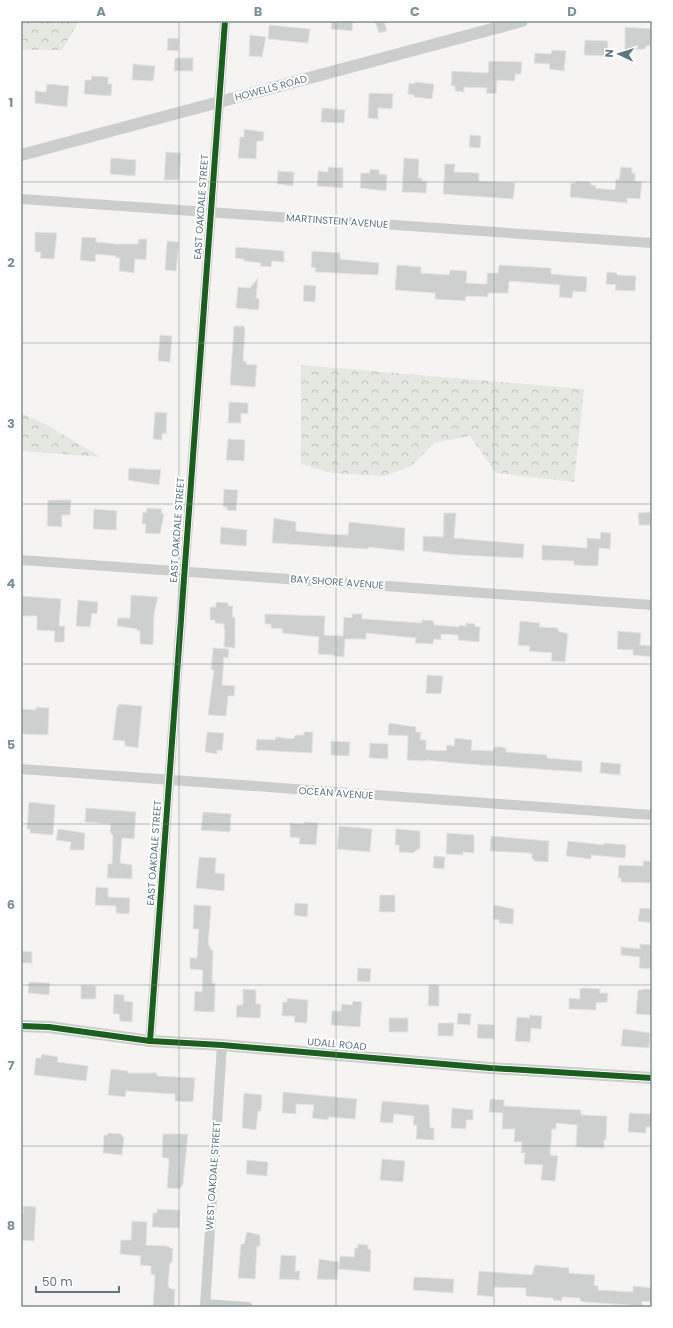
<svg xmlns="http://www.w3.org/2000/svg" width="673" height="1328" viewBox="0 0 673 1328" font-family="Poppins,sans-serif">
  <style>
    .forest { fill: url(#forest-crowns) }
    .building { fill: #ced0cf; stroke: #e4e4e2 }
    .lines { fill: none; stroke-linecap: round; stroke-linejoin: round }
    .minor { stroke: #cccece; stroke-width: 10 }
    .tertiary { stroke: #cccece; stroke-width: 12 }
    .cycleway-casing { stroke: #fff; stroke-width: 8 }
    .cycleway { stroke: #1b5e20; stroke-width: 6 }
    .grid { fill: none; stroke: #7e9097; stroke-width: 1; stroke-opacity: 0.55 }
    .labels { text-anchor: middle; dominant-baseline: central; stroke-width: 4; stroke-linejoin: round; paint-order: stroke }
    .street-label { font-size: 10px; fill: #5e767f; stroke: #fff }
    .neatline { fill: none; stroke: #7e9097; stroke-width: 1.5 }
    .grid-label { font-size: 13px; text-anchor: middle; font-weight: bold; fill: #7e9097 }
  </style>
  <defs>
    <pattern id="forest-crowns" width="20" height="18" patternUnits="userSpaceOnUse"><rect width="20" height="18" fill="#e5e8e0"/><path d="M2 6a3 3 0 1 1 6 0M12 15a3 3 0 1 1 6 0" fill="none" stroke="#bdc1bb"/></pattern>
  </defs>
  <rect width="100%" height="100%" fill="#f5f4f2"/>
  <g class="forest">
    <path d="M21,21H79L62,50H21Z"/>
    <path d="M301,365L584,389L574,482L496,473L470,436L434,443L411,466L385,476L332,473L301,464Z"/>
    <path d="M21,413L45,424L101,457L21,451Z"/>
  </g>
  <g class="building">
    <path d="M332,21H353L352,31L331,29Z"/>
    <path d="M375,21H384L387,31L379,33Z"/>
    <path d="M269,25L310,29L308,43L268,39Z"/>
    <path d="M625,27L652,29L651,46H646L645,49L625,50Z"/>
    <path d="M250,35L266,37L262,57L249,56Z"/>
    <path d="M168,38L179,39L178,51L167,50Z"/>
    <path d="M585,40L608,41L607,56L584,55Z"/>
    <path d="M552,50L566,51L564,71L549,69L550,64L534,63L535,53L551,54Z"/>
    <path d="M175,58H193V71H174Z"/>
    <path d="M489,61L522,62L521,74H515V80L513,81L497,80L496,94L486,93L487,88L464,87V92L455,91V86H451L452,71L488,73Z"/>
    <path d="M133,64L155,66L153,81L132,80Z"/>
    <path d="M92,76L108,77V84H112L111,96L84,94L85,80H91Z"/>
    <path d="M415,82L434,84L432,99L414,97V95L408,94L409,83L415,84Z"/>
    <path d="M47,84L69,86L67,107L35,103V91L46,92Z"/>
    <path d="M369,93L393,94L392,109L378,108V119L368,118Z"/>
    <path d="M322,108L345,110L344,123L321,122Z"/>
    <path d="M244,129L264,132L263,141H257L256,159L238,158L240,137H244Z"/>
    <path d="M470,135L481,136L480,148L469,147Z"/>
    <path d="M166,152L181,153L179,180H164Z"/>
    <path d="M111,158L136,160L135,176L110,174Z"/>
    <path d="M404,158L419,159L418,178H422V181H427L426,193L402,192Z"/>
    <path d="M445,164H455L454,172L479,173V181L515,183L513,199L443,194Z"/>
    <path d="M328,167L343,168V188L317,186L318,171L328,172Z"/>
    <path d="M621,167L632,168V173H635V181L642,182L640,199L627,198V203L570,197L571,183H576V181L590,182L591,185L596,186L595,188L615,190L616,179L619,180Z"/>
    <path d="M370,169L379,170V174L387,175L386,191L360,188L361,173H370Z"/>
    <path d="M278,171L294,172L293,186L277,184Z"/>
    <path d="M35,232L57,233L54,259L40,258L41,252H35Z"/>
    <path d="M82,237L96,238V242L116,244H138L139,239H147L146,260L135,259L134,273L119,271L120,258H116V256L96,254L95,262L80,260Z"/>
    <path d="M167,241L179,242L176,271L165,270Z"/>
    <path d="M236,247L284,251V262L272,261L271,267L260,266L261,263L244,261V259L235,258Z"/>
    <path d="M312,251L340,253V259L379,263L378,275L315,272L316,268L311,267Z"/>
    <path d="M397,265L421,267V273L449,275L450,270L467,271L466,283L487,284V273H498L499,265L551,268V274L587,277L586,292L573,291L572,298L559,297L560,285L509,281L508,293H488V297L466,296L465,301L435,299V293L395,290Z"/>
    <path d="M607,272L617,273V275L636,276L635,291L615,290L616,285L606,284Z"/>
    <path d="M258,278L256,298H259V310L236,308L238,287L250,288Z"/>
    <path d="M304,285L316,286L315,302L303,301Z"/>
    <path d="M234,326H244L245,329L243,361H246V364L257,365L255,387L230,385Z"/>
    <path d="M160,335L172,336L170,362L158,361Z"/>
    <path d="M229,402L248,403V414L241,413V423H228Z"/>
    <path d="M155,412L167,413L166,434L162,433V440L153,439Z"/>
    <path d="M228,439L245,440L244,461L226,460Z"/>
    <path d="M129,468L161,470L159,485L128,480Z"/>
    <path d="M224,489L238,490L236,511L227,510V507H223Z"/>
    <path d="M48,500H71L70,515H62V527L47,526Z"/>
    <path d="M147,508L162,509L161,513L164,514L160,534L145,533L146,524H142L143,512L146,513Z"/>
    <path d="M94,509L117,511L116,530L93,529Z"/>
    <path d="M651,512V525H639L638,513Z"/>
    <path d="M444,513H456L454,538L524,544L523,558L458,555L423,551V536L443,537Z"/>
    <path d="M274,518L296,522V531L325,534L348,535L349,522L405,528L404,551L368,547V549L272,543Z"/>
    <path d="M221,527L247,530L246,546L220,544Z"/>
    <path d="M601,532L611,533L610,549L599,548L598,565L596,566L574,565V561L542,560V545L587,548V538L600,539Z"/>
    <path d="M131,595L158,597L154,613L153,645L140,644V631H137V629L117,626L118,618H130Z"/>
    <path d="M21,596L61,599L59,626H65L64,642H54L55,631L37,630V616H22Z"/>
    <path d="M78,600L98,602L97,614L92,613L90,627L76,626Z"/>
    <path d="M216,602L228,603V606H233L232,617H235V648L224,647L225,629H224V624L215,623V620H210V607H216Z"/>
    <path d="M265,614L325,616L324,635L343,636L344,617L352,618V614H362V619H365L422,623V620L434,621V625L459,627V625L466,626V623L475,624V627H480L479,642L458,640V635L441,634V640L434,639L433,644L415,643L416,638L366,633V639H345L344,657L334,656V655L318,654L319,637L282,633L283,629L271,628V624H265Z"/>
    <path d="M520,621L540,623L539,627L558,628V631L568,634L565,662L551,661L552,653L529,651L530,646L518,645Z"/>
    <path d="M618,631L641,633L640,645L652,646V657L633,655V650L617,649Z"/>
    <path d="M213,648L229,649L228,658L224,657L222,685L235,686L234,696H228L226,716L208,715L214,670H211Z"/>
    <path d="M427,675L443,676L441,694L426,693Z"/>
    <path d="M119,704L142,706L138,748L125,746V741L113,740L117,706L119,707Z"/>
    <path d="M36,707L49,708L48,735L21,734V709L36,710Z"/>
    <path d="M389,723L416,727V732H421L420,740H426V750L446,751L447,745L454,746L455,738L472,740L471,750L493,751L494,747H502L506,748V752L547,755V758L582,761V772L466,764L426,760V761L407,760L408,736L388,735Z"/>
    <path d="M207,732L224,733L222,751L217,750V754L205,752Z"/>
    <path d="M304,732H313L312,753L256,750L257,739L275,740L276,737L293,739L296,735H304Z"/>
    <path d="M331,741L350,742L349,756L331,755Z"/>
    <path d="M370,743L388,744V759L369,758Z"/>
    <path d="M601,762L621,764L620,775L600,773Z"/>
    <path d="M29,802L55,805L53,835L30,833V829H27Z"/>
    <path d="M86,808L136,812L134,839L122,838L120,863L132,865V879L107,878L108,864H112L113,836L110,832L111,824L85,822Z"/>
    <path d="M203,812L231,814L230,832L201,830Z"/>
    <path d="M304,822L318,823L316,845L299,844L300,838L290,837V823L304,824Z"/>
    <path d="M339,826L372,829L370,852L337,849Z"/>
    <path d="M58,829L85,833L84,850H70L71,842L56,840Z"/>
    <path d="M396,829L420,831V848L413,853L399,852V845H395Z"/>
    <path d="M447,833L474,835V853L463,852V855L446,854Z"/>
    <path d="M491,836L549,841L548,862L534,861V859H532V854L529,853L490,851Z"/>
    <path d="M568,841L604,845V843L626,845L625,858L591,855V859L566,856Z"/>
    <path d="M434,856L445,857L444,869L433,868Z"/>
    <path d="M199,857L216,858L215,873L225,874L224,891L196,888Z"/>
    <path d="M643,861H652V883L621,882V878H618L619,865L643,866Z"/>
    <path d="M96,887L108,888V897L130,898L129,914L116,913V906L95,905Z"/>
    <path d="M380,895H395V912H379Z"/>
    <path d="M295,903L308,904L307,917L294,915Z"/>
    <path d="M194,905L211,906L208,945H210V949L213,951L212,983H215V993L214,1012L194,1011L195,991L202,992L203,970L190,969V958H197L199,929H193Z"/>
    <path d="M494,905L514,909L513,924L499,923V920L493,919Z"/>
    <path d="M640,908L652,909V923L638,921Z"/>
    <path d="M640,944L652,945V969L639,968L640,957L621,955V947L640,949Z"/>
    <path d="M21,951L32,952V963H21Z"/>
    <path d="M358,968L371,969L370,982L357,981Z"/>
    <path d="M29,982L50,983L49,995L28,993Z"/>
    <path d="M81,985L96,986V999H81Z"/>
    <path d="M429,985H439V1006H428Z"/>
    <path d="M584,988L600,989V993H608L607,1002L596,1003V1010L569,1009V998L580,999V989Z"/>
    <path d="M243,989L256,990V1004H261L260,1018L236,1017L237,1005H243Z"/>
    <path d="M643,989H652V1015L636,1014L638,990H643Z"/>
    <path d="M114,994L124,995V1001L133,1002L132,1022L120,1021L119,1014H113Z"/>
    <path d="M287,998L308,1000L307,1023L294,1022L295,1016H282L283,1002H287Z"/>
    <path d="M353,1001L362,1002L360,1027L331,1025L332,1011H341L342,1004L352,1005Z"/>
    <path d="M458,1013L471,1014L470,1025L457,1024Z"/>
    <path d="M530,1015L542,1016L541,1029L531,1028L530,1042L515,1041L517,1017L529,1018Z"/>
    <rect x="389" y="1018" width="19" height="14"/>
    <path d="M438,1023H454L453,1036H438Z"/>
    <path d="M478,1024L494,1025V1039L477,1038Z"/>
    <path d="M623,1029L650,1033L649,1048L621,1046Z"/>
    <path d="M42,1054L58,1057L57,1062L88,1066L86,1081L34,1075L36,1058H41Z"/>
    <path d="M111,1069L128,1071V1073H157V1076L195,1078L193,1102L175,1101V1094L126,1091L125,1097L108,1095Z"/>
    <path d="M283,1092L357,1099L355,1119L328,1117V1120L312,1118L314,1105L296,1104V1114L282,1113Z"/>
    <path d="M244,1093L262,1095L261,1111H258L256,1130L242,1128Z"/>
    <path d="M490,1099L504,1100V1106L581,1110V1115L607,1116L606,1140H604V1148L576,1147L577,1125L556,1123V1129H552L550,1155L558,1156L555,1181L541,1180L543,1165L524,1164L525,1153H521L522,1142H514L515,1129H502L503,1113L489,1112Z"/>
    <path d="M382,1101L429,1105L430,1128H434V1140L416,1139L417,1125H413L414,1116L394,1114L393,1123L380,1122Z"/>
    <path d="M452,1108L473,1110V1120H466V1129L451,1128Z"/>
    <path d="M629,1113L652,1114V1127H646V1133L628,1132Z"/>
    <path d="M108,1133L121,1134L124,1138L122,1155L103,1153L104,1135H108Z"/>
    <path d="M163,1134H188L183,1184L180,1189L167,1188L169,1159L162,1157Z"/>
    <path d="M382,1159L405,1161L403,1182L380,1180Z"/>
    <path d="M247,1160L268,1162L267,1176L246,1174Z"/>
    <path d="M23,1206L36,1207L34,1241L21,1240V1214H23Z"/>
    <path d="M157,1209L180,1210L179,1228L152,1227L153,1213H157Z"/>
    <path d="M132,1221L147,1222L146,1245L167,1246L173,1249L172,1263L170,1262L168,1286L171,1289H175L174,1307H153L155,1275H152L151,1273V1266L140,1265L141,1256L120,1254L121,1240H131Z"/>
    <path d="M247,1232L260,1235V1246H257L255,1279L238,1278L241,1244H244Z"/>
    <path d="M358,1244L368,1245V1249L371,1250L370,1272L339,1269L340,1256L354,1257L355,1248H358Z"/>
    <path d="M281,1255L296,1256L295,1271H300L299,1280L279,1279Z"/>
    <path d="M319,1259L339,1262L337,1280L317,1279Z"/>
    <path d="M535,1265L569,1268V1273L595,1275L594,1285L598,1286V1290L633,1292V1286L652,1288V1302L642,1301V1306L585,1302L580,1301V1298L562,1297V1301L553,1300V1298L526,1296V1288L494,1287L493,1297L477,1295L479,1271L532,1275Z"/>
    <path d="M414,1277L454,1279L453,1293L413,1290Z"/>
  </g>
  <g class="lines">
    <g class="minor">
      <path d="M21,199L652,243"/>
      <path d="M21,560L652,605"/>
      <path d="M21,769L652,815"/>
      <path d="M150,1041L225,21"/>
      <path d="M205,1304L248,1307"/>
      <path d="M205,1307L222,1045"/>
    </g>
    <g class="tertiary">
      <path d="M21,155L522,21"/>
      <path d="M21,1026L49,1027L150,1041L222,1045L490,1068L652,1078"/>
    </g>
    <defs>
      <g id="cycleway">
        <path d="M21,1026L49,1027L150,1041L222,1045L490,1068L652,1078"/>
        <path d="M150,1041L225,21"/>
      </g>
    </defs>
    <use href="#cycleway" class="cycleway-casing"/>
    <use href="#cycleway" class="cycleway"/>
  </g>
  <path class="grid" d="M179,21V1307M336,21V1307M494,21V1307M21,182H652M21,343H652M21,504H652M21,664H652M21,824H652M21,985H652M21,1146H652"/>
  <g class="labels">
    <g class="street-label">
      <text transform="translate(271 88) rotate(-15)">HOWELLS ROAD</text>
      <text transform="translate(201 207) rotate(-86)">EAST OAKDALE STREET</text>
      <text transform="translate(337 221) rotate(4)">MARTINSTEIN AVENUE</text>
      <text transform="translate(177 530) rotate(-86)">EAST OAKDALE STREET</text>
      <text transform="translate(337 582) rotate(4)">BAY SHORE AVENUE</text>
      <text transform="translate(336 793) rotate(4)">OCEAN AVENUE</text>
      <text transform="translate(154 853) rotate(-86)">EAST OAKDALE STREET</text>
      <text transform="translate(337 1044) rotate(5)">UDALL ROAD</text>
      <text transform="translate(213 1176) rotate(-86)">WEST OAKDALE STREET</text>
    </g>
  </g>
  <rect width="673" height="1328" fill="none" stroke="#ffffff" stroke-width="44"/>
  <g transform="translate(619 54) rotate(274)" stroke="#ffffff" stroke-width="3" paint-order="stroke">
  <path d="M0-3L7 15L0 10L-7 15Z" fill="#5e767f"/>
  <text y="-6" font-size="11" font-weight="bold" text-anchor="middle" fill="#5e767f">N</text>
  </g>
  <path d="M36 1286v6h83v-6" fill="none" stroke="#5e767f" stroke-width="2"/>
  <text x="42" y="1286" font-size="12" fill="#5e767f" stroke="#ffffff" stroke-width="3" paint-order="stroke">50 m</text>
  <rect x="22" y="22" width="629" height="1284" class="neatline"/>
  <g class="grid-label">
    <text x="101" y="16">A</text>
    <text x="258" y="16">B</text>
    <text x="415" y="16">C</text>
    <text x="572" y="16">D</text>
    <text x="11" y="107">1</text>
    <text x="11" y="267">2</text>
    <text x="11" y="428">3</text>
    <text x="11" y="588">4</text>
    <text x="11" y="749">5</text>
    <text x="11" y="909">6</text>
    <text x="11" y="1070">7</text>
    <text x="11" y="1230">8</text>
  </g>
</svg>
